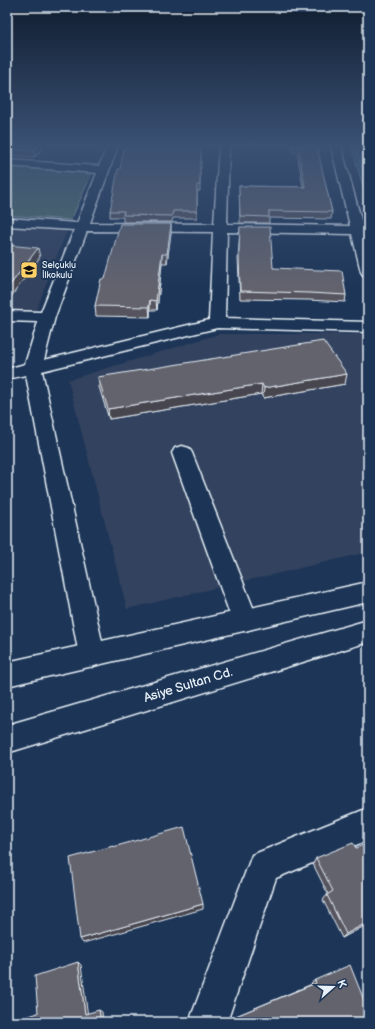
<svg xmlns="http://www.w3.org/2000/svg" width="375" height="1029" viewBox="0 0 375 1029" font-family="'Balsamiq Sans',sans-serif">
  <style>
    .built { fill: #32435e }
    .green { fill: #536f6d; stroke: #9eb0b2 }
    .water { fill: #45708b; stroke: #86a4b7 }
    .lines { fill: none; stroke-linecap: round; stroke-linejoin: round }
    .shore { stroke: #a7bdcc; stroke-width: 1 }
    .minor-casing { stroke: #e8f1f8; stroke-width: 3 }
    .major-casing { stroke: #e8f1f8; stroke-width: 3 }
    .minor { fill: #1d3557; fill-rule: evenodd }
    .major { fill: #1d3557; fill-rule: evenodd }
    .wall { fill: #56555f; stroke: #e8f1f8 }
    .shaded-wall { fill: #46454d; stroke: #e8f1f8 }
    .building { fill: #64636e; stroke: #e8f1f8 }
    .labels { text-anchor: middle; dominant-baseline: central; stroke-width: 4; stroke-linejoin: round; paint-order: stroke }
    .far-poi-label { font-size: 9px; fill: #e8f1f8; stroke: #1d3557; text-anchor: start }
    .near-street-label { font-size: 13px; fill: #e8f1f8; stroke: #1d3557 }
  </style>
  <rect width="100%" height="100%" fill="#1d3557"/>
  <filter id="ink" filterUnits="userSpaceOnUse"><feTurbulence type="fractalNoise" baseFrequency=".025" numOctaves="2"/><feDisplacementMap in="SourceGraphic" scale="8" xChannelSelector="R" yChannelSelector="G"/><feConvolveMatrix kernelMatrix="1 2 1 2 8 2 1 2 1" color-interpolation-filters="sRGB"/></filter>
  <g filter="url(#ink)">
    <g class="built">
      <path d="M7,225L67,230L36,311L7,310Z"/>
      <path d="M219,334H366L368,341V552L127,609L68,380Z"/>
    </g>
    <path class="green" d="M7,166L92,173L71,220L7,215Z"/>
    <path class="water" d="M351,146H368V203Z"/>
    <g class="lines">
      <path class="shore" d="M355,146L368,189"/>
      <defs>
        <g id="minor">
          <path d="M108,146H118L90,223L214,224L219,146H229L227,224L350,226L331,146H341L368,245V276L363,275L361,272L352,234L227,232L225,318L368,322V332L217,328L42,371L105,655L101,663L92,667L83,663L79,655L26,375L7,379V369L25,364L38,322L7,321V311L41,312L74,230L7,226V218L77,223L97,173L7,166V160L99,166ZM87,231L213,232L209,320L44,360L55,317Z"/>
          <path d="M182,446L189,448L192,453L258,620L254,628L245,631L236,628L232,620L172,453L175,448Z"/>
          <path d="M368,808V840L276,878L227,1022H189L252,855Z"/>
        </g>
        <g id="major">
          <path d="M368,582V602L7,686V662Z"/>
          <path d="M368,620V642L7,753V725Z"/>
        </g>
      </defs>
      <use href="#minor" class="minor-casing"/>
      <use href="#major" class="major-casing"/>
      <use href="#minor" class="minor"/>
      <use href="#major" class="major"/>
    </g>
    <g class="wall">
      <path d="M7,146H44L35,157L7,155Z"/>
      <path d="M201,146V168H200V191H197V218H173L172,222H123V217H110V211Z"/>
      <path d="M291,146H320L319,153H318L332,212L331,219L269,218V223H240L239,186L303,187L297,152H292Z"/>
      <path d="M171,224V233L167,263H162L157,310H150V317L96,316L95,306L105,279Z"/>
      <path d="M240,227L273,268L346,295L345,302L308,300L240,299L238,259Z"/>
      <path d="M98,377L345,384L263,398L261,394L109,419L99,387Z"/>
      <path d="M316,858L368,924L342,938L323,900L327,895L328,894L313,864Z"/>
      <path d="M315,980L368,1022H236L235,1019L236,1016L312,984L311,983Z"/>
    </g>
    <g class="shaded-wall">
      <path d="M38,146H44L35,157L34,151Z"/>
      <path d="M171,224V233L167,263V254Z"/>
      <path d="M38,248L40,257L8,301L7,289Z"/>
      <path d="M162,254V263L157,310L156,301Z"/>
      <path d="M150,300V317L149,307Z"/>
      <path d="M347,374L345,384L263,398L264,388Z"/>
      <path d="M262,384L261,394L109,419L108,409Z"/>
      <path d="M203,904V909L83,943L80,939Z"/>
      <path d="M368,922V924L342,938L346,934Z"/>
      <path d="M78,962L81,965L88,1017L85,1014Z"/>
      <path d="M99,1010L102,1012L103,1022H101Z"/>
    </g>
    <g class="building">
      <path d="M7,146H38L34,151L7,149Z"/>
      <path d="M128,146H201V162H200V185H197V211H173L172,216L123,215L124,211H110L118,169H120L124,148H128Z"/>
      <path d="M292,146H320V147H317L332,212L269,211V217L240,216L239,186L305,187L298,146Z"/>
      <path d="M120,224H171L167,254H162L156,301L150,300L149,307L95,306L101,279H105Z"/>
      <path d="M240,227H270L273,268L342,271L346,295L309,293L240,291L239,252Z"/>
      <path d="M7,245L38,248L7,289Z"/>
      <path d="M323,341L347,374L264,388L262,384L108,409L98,377Z"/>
      <path d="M184,827L203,904L80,939L70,858L113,846V847Z"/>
      <path d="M353,843L356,848L368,843V922L346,934L327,895L333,891L316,858Z"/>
      <path d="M78,962L85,1014L99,1010L101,1022H11L38,1013L35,976Z"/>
      <path d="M350,965L368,1010V1022H238L236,1016L316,983L315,980Z"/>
    </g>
  </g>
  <linearGradient id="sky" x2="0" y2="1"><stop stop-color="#101d30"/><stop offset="0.5" stop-color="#3a5174"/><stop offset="1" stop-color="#3a5174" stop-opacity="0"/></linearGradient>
  <rect width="375" height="290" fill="url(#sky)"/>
  <defs>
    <symbol id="school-square" viewBox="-11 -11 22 22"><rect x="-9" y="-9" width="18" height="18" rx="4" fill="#ffd166" stroke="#1d3557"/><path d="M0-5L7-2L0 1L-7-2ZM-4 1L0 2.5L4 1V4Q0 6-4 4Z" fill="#111"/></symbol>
  </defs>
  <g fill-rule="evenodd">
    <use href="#school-square" x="19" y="260" width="20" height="20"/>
  </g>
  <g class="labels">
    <g class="far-poi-label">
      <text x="42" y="265">Selçuklu<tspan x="42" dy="10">İlkokulu</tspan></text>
    </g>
    <g class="near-street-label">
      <text transform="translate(188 685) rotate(-17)">Asiye Sultan Cd.</text>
    </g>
  </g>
  <rect width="375" height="1029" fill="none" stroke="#1d3557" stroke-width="24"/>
  <rect x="12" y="12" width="351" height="1005" fill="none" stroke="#e8f1f8" stroke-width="1.5" filter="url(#ink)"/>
  <g transform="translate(333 987) rotate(70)" stroke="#1d3557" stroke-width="3" paint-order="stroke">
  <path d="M0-3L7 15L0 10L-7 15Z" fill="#e8f1f8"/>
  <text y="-6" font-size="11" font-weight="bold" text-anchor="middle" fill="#e8f1f8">K</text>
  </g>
</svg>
